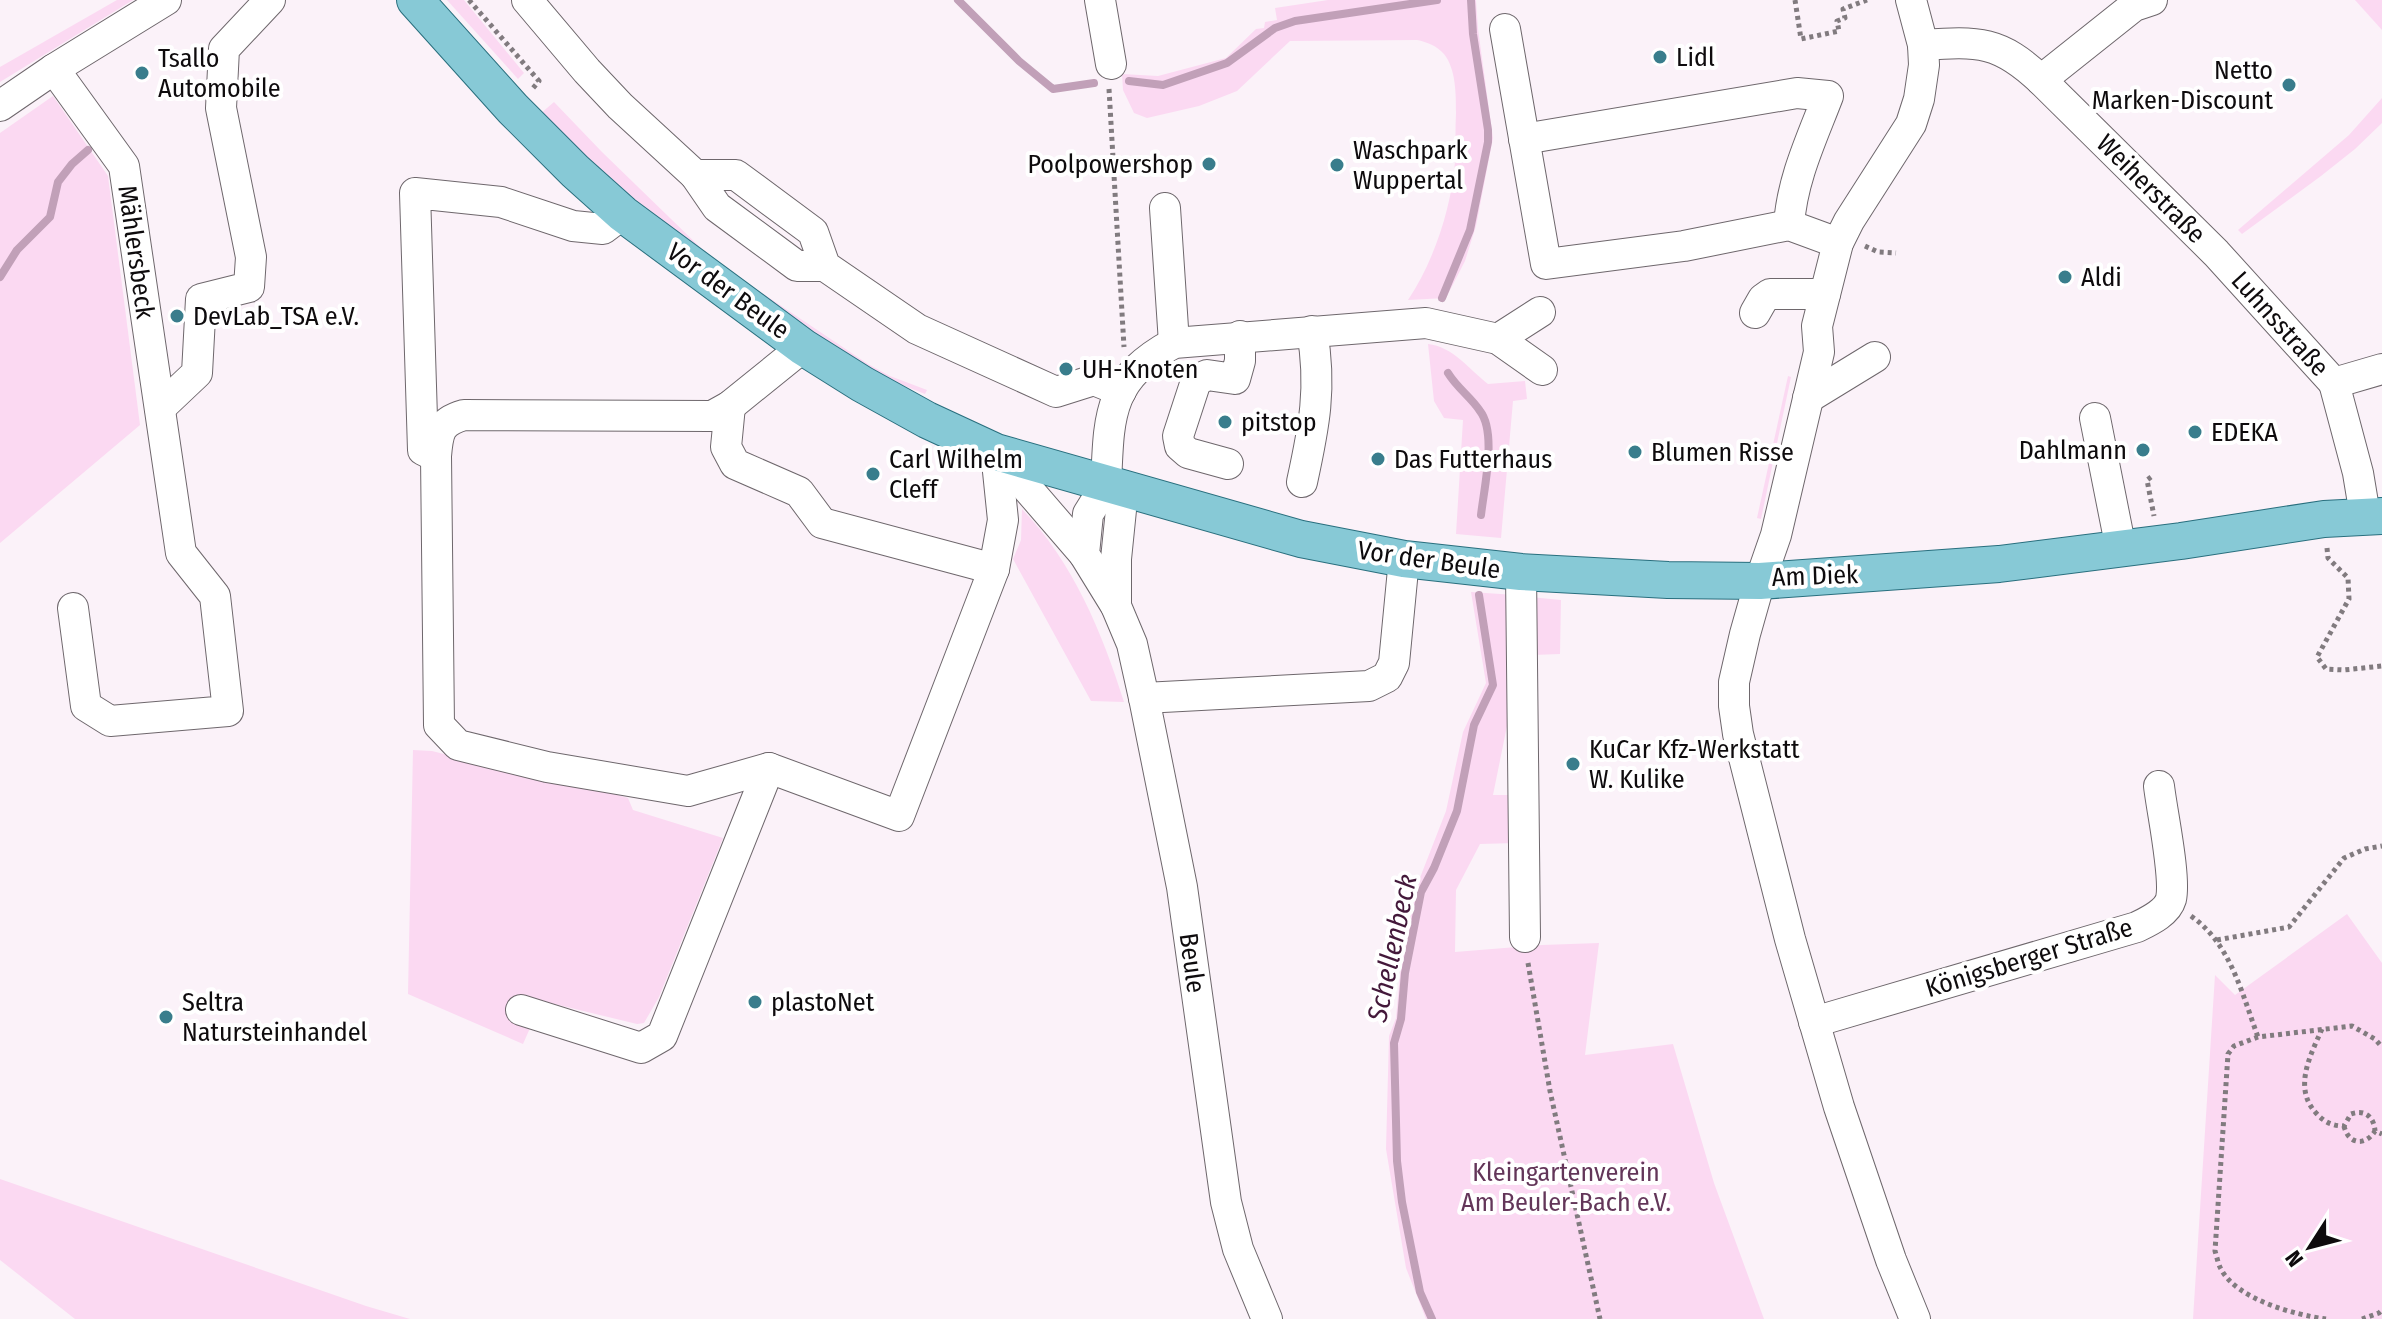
<svg xmlns="http://www.w3.org/2000/svg" width="2382" height="1319" viewBox="0 0 2382 1319" font-family="'Fira Sans Condensed',sans-serif">
  <style>
    .green { fill: #fbd9f2 }
    .lines { fill: none; stroke-linecap: round; stroke-linejoin: round }
    .stream { stroke: #c1a0b8; stroke-width: 8 }
    .minor-casing { stroke: #6e676c; stroke-width: 32 }
    .major-casing { stroke: #296f7e; stroke-width: 38 }
    .path { stroke: #817b7f; stroke-width: 5; stroke-dasharray: 4 4; stroke-linecap: butt }
    .minor { stroke: #fff; stroke-width: 30 }
    .major { stroke: #87c9d6; stroke-width: 36 }
    .poi-dot { fill: #397d8c; stroke: #fff; stroke-width: 3 }
    .labels { text-anchor: middle; dominant-baseline: central; stroke-width: 8; stroke-linejoin: round; paint-order: stroke }
    .poi-label { font-size: 26px; fill: #0e0b0d; stroke: #fff; text-anchor: start }
    .street-label { font-size: 26px; fill: #0e0b0d; stroke: #fff }
    .park-label { font-size: 26px; fill: #633659; stroke: #fff }
    .water-label { font-size: 28px; font-style: italic; fill: #43183a; stroke: #fff }
  </style>
  <rect width="100%" height="100%" fill="#fbf2f9"/>
  <g class="green">
    <path d="M117,0H133L0,82V67Z"/>
    <path d="M447,0H464L524,73L518,79Z"/>
    <path d="M1328,0H1476L1478,29L1493,138L1476,226L1465,261L1446,298L1408,300C1434,261 1451,209 1455,162C1456,146 1455,129 1456,113C1456,94 1456,69 1444,54C1437,46 1427,42 1417,40L1290,41L1237,91L1199,106L1147,118L1134,113L1123,90L1122,74L1158,76L1226,58L1256,29L1264,28L1265,22L1277,20L1275,8Z"/>
    <path d="M2355,0H2382V30Z"/>
    <path d="M53,96L108,176L140,425L0,543V133Z"/>
    <path d="M2382,98V123L2355,149L2321,176L2242,234L2238,230L2349,135Z"/>
    <path d="M554,102L602,152L704,251L720,265L868,364L890,376L927,390L925,394L882,377L732,280L657,224L540,114Z"/>
    <path d="M1428,344C1452,346 1470,370 1488,384L1525,381L1527,399L1513,401L1501,538L1456,534L1463,420L1444,418L1434,401Z"/>
    <path d="M1788,376L1791,377L1761,519L1757,518Z"/>
    <path d="M1022,509C1073,562 1102,632 1124,702L1091,701L1013,559L1021,540Z"/>
    <path d="M1471,592L1515,595L1512,701L1493,795H1517L1516,843L1480,844L1456,890L1455,952L1542,945L1599,943L1585,1055L1673,1044L1714,1183L1764,1319H1426L1406,1268L1386,1149L1389,1036L1396,1018L1400,974L1416,888L1446,811L1463,732L1486,683Z"/>
    <path d="M1530,597L1561,600L1560,654L1533,655Z"/>
    <path d="M413,750L432,751L550,781L556,777L628,798L633,810L723,838L659,997L644,1023L637,1024L542,1001L523,1044L408,994Z"/>
    <path d="M2347,914L2382,963V1319H2193L2215,975L2235,995Z"/>
    <path d="M0,1179L366,1306L410,1319H75L0,1260Z"/>
  </g>
  <g class="lines">
    <g class="stream">
      <path d="M958,0L1019,61L1053,89L1094,83"/>
      <path d="M1129,81L1163,85L1227,63L1275,28L1295,21L1437,0"/>
      <path d="M0,277L17,250L50,217L58,182L72,164L88,150"/>
      <path d="M1442,298L1470,230L1488,142V130L1473,34L1471,0"/>
      <path d="M1448,373C1457,388 1471,397 1480,411C1497,433 1484,488 1481,515"/>
      <path d="M1432,1319L1420,1292L1402,1202L1397,1161L1394,1043L1401,1019L1405,973L1421,892L1434,868L1457,811L1474,725L1493,685L1479,595"/>
    </g>
    <defs>
      <g id="minor">
        <path d="M527,0L587,71L620,106L695,175"/>
        <path d="M1100,0L1111,64"/>
        <path d="M1911,0L1923,45L1924,65L1919,99L1911,124L1849,221L1838,243L1817,326L1819,352L1776,535L1760,581L1745,634L1734,682V706L1738,734L1790,939L1839,1107L1891,1260L1915,1319"/>
        <path d="M1505,29L1546,264L1684,246L1789,225L1838,243"/>
        <path d="M1923,45C1979,41 2000,41 2041,80L2134,6L2152,0"/>
        <path d="M54,69L124,166L181,553L215,596L228,711L110,721L86,706L73,608"/>
        <path d="M2041,80L2216,253L2334,383"/>
        <path d="M0,106L54,69L166,0"/>
        <path d="M1524,139L1797,93L1828,96C1812,138 1792,179 1789,225"/>
        <path d="M1165,208L1174,343"/>
        <path d="M825,266L813,232L736,175H695L717,207L797,266H825L917,329L1056,392L1094,380L1121,391"/>
        <path d="M1755,313L1763,299L1770,294H1825"/>
        <path d="M1498,339L1540,312"/>
        <path d="M803,347L730,406L712,416L464,415C439,422 438,433 436,456L439,725L458,745L547,767L688,791L769,768L899,816L994,569L1003,520L996,452"/>
        <path d="M1808,398L1875,357"/>
        <path d="M730,406L726,447L735,464L799,492L822,523L994,569"/>
        <path d="M160,408L197,373L201,299L249,287L251,257L221,108L224,49L270,0"/>
        <path d="M2095,418L2121,549"/>
        <path d="M996,452L1084,554"/>
        <path d="M431,454L423,450L415,193L501,202L573,226L603,229L623,214"/>
        <path d="M1228,464L1188,453L1180,446L1178,436L1196,381L1207,375L1235,379L1240,361V336"/>
        <path d="M1302,482C1314,427 1322,388 1312,331"/>
        <path d="M1106,485L1088,514L1084,554L1116,606L1132,644L1144,698L1182,887L1226,1202L1238,1249L1267,1319"/>
        <path d="M1106,485C1109,416 1107,379 1174,343L1426,323L1498,339L1542,370"/>
        <path d="M1106,485L1121,510L1116,559V606"/>
        <path d="M2365,515L2358,473L2334,383L2382,369"/>
        <path d="M1521,572L1525,937"/>
        <path d="M1144,698L1369,686L1387,677L1394,663L1404,559"/>
        <path d="M521,1010L641,1048L662,1036L769,768"/>
        <path d="M1814,1022L2137,927C2149,921 2167,913 2171,899C2176,877 2162,812 2159,786"/>
      </g>
      <path id="major" d="M415,0L513,109L575,171L623,214L803,347L862,384L927,420L996,452L1301,539L1404,559L1521,572L1668,580L1760,581L1999,564L2181,541L2324,519L2382,516"/>
    </defs>
    <use href="#minor" class="minor-casing"/>
    <use href="#major" class="major-casing"/>
    <g class="path">
      <path d="M469,0L539,81L533,88"/>
      <path d="M1795,0L1801,39L1839,31L1837,21L1845,18L1843,9L1867,0"/>
      <path d="M1109,89L1124,347"/>
      <path d="M1865,246L1878,252L1896,253"/>
      <path d="M2151,477L2147,480L2154,516"/>
      <path d="M2327,548L2328,558L2348,578L2349,599L2317,657L2326,669L2344,670L2382,666"/>
      <path d="M2191,916C2231,944 2242,994 2258,1037"/>
      <path d="M2217,940L2289,927L2344,858L2365,849L2382,846"/>
      <path d="M1528,963L1550,1091L1600,1319"/>
      <path d="M2322,1029C2310,1056 2293,1088 2316,1113C2324,1122 2332,1126 2344,1126L2351,1114C2365,1109 2374,1117 2375,1131L2382,1134"/>
      <path d="M2344,1126C2348,1144 2365,1147 2375,1131"/>
      <path d="M2326,1319C2295,1315 2236,1299 2221,1269C2218,1264 2217,1257 2215,1251L2228,1054L2234,1046L2258,1037L2352,1026L2375,1039L2382,1047"/>
      <path d="M2362,1319L2379,1313L2382,1310"/>
    </g>
    <use href="#minor" class="minor"/>
    <use href="#major" class="major"/>
  </g>
  <g class="poi-dot">
    <circle cx="1660" cy="57" r="8"/>
    <circle cx="142" cy="73" r="8"/>
    <circle cx="2289" cy="85" r="8"/>
    <circle cx="1209" cy="164" r="8"/>
    <circle cx="1337" cy="165" r="8"/>
    <circle cx="2065" cy="277" r="8"/>
    <circle cx="177" cy="316" r="8"/>
    <circle cx="1066" cy="369" r="8"/>
    <circle cx="1225" cy="422" r="8"/>
    <circle cx="2195" cy="432" r="8"/>
    <circle cx="2143" cy="450" r="8"/>
    <circle cx="1635" cy="452" r="8"/>
    <circle cx="1378" cy="459" r="8"/>
    <circle cx="873" cy="474" r="8"/>
    <circle cx="1573" cy="764" r="8"/>
    <circle cx="755" cy="1002" r="8"/>
    <circle cx="166" cy="1017" r="8"/>
  </g>
  <g class="labels">
    <g class="poi-label">
      <text x="1676" y="57">Lidl</text>
      <text x="158" y="58">Tsallo<tspan x="158" dy="30">Automobile</tspan></text>
      <text x="2273" y="70" text-anchor="end">Netto<tspan x="2273" dy="30">Marken-Discount</tspan></text>
      <text x="1353" y="150">Waschpark<tspan x="1353" dy="30">Wuppertal</tspan></text>
      <text x="1193" y="164" text-anchor="end">Poolpowershop</text>
      <text x="2081" y="277">Aldi</text>
      <text x="193" y="316">DevLab_TSA e.V.</text>
      <text x="1082" y="369">UH-Knoten</text>
      <text x="1241" y="422">pitstop</text>
      <text x="2211" y="432">EDEKA</text>
      <text x="2127" y="450" text-anchor="end">Dahlmann</text>
      <text x="1651" y="452">Blumen Risse</text>
      <text x="889" y="459">Carl Wilhelm<tspan x="889" dy="30">Cleff</tspan></text>
      <text x="1394" y="459">Das Futterhaus</text>
      <text x="1589" y="749">KuCar Kfz-Werkstatt<tspan x="1589" dy="30">W. Kulike</tspan></text>
      <text x="182" y="1002">Seltra<tspan x="182" dy="30">Natursteinhandel</tspan></text>
      <text x="771" y="1002">plastoNet</text>
    </g>
    <g class="street-label">
      <text transform="translate(2151 189) rotate(45)">Weiherstraße</text>
      <text transform="translate(136 252) rotate(82)">Mählersbeck</text>
      <text transform="translate(728 291) rotate(36)">Vor der Beule</text>
      <text transform="translate(2280 324) rotate(48)">Luhnsstraße</text>
      <text transform="translate(1429 560) rotate(8)">Vor der Beule</text>
      <text transform="translate(1815 576) rotate(-2)">Am Diek</text>
      <text transform="translate(2029 958) rotate(-17)">Königsberger Straße</text>
      <text transform="translate(1192 963) rotate(82)">Beule</text>
    </g>
    <g class="park-label">
      <text x="1566" y="1172">Kleingartenverein<tspan x="1566" dy="30">Am Beuler-Bach e.V.</tspan></text>
    </g>
    <g class="water-label">
      <text transform="translate(1392 948) rotate(-78)">Schellenbeck</text>
    </g>
  </g>
  <g transform="translate(2310 1247) rotate(234)" stroke="#ffffff" stroke-width="6" paint-order="stroke">
  <path d="M0-6L14 30L0 20L-14 30Z" fill="#0e0b0d"/>
  <text y="-12" font-size="22" font-weight="bold" text-anchor="middle" fill="#0e0b0d">N</text>
  </g>
</svg>
